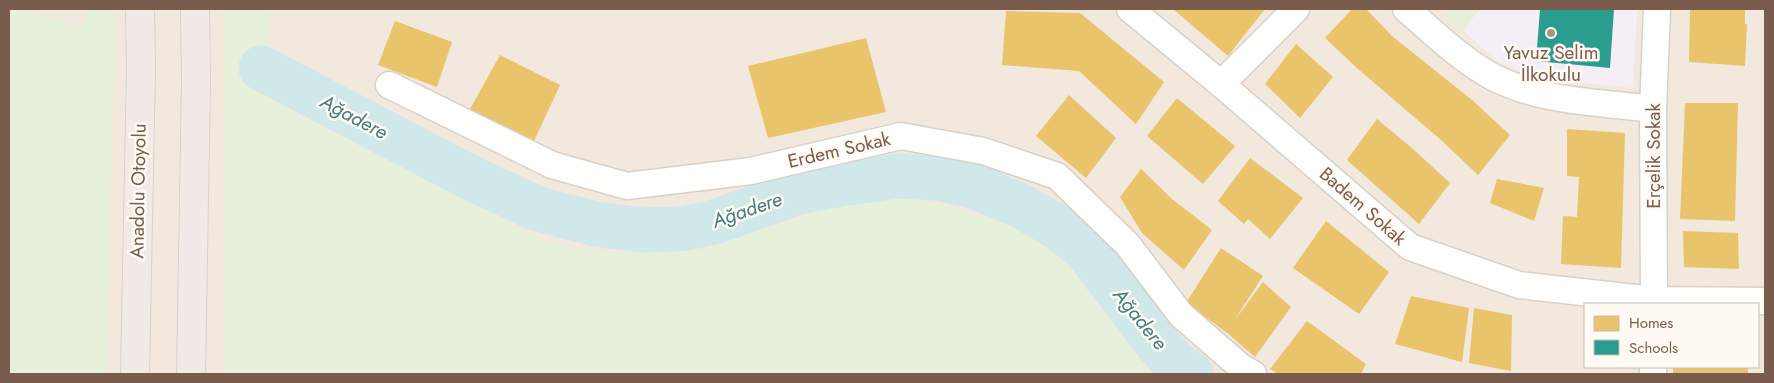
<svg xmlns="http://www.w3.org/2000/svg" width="1774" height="383" viewBox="0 0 1774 383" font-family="Jost,sans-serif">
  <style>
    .residential { fill: #f2e8de; fill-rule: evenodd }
    .education { fill: #f6eef6 }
    .green { fill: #e7f0db }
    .homes { fill: #e9c46a }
    .schools { fill: #2a9d8f }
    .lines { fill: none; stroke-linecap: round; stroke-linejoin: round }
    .river { stroke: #d0e8ea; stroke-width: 45 }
    .minor-casing { stroke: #d7d1cb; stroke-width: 29 }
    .motorway-casing { stroke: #dad1cc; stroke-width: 30 }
    .minor { stroke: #fefefd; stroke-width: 26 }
    .motorway { stroke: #f2eae7; stroke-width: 28 }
    .poi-dot { fill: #a69286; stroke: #fffaf3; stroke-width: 2 }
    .labels { text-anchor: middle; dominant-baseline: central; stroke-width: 5; stroke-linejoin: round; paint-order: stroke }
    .poi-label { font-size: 19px; fill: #7a5c4d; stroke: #fffaf3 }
    .street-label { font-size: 19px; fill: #7a5c4d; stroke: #fffaf3 }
    .water-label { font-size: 20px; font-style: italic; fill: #437c86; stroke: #fffaf3 }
  </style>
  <rect width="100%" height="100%" fill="#f9f5f0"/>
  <path class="residential" d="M9,9H1765V374H9ZM1585,304H1758V367H1585Z"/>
  <path class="education" d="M1440,9H1637L1633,88L1535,78L1493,58Z"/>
  <g class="green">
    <path d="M9,9H16L84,27V9H115L106,374H9Z"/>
    <path d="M223,9H269L273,100L413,174L549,242L609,253L698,250L841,205L902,197L955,207L1029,234L1072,272L1142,362L1156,374H224Z"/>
    <path d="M1440,9H1480L1463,30Z"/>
  </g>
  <g class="homes">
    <path d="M1173,9H1265L1228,56Z"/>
    <path d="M1352,9H1366L1392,36L1472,100L1510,135L1478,175L1441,140L1358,69L1325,38Z"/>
    <path d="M1690,9H1745V24H1747L1745,66L1689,62Z"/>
    <path d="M1006,11L1080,13L1164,82L1136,124L1079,71L1002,65Z"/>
    <path d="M395,21L452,42L437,87L378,65Z"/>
    <path d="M866,38L886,112L768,138L748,66Z"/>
    <path d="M1296,44L1333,77L1300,118L1265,84Z"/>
    <path d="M500,55L560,85L534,141L469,111Z"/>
    <path d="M1069,95L1116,138L1086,178L1036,136Z"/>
    <path d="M1177,98L1235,146L1203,184L1147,136Z"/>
    <path d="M1685,103H1738L1735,221L1680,219Z"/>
    <path d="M1377,119L1413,149L1450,183L1419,224L1347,160Z"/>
    <path d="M1567,129L1625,133L1621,268L1561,264L1563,216L1577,217L1579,177L1567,176Z"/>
    <path d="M1250,158L1303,198L1270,239L1248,219L1244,224L1218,201Z"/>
    <path d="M1141,169L1172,199L1212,230L1184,270L1142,233L1120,197Z"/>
    <path d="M1497,179L1544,188L1534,221L1490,203Z"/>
    <path d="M1326,221L1389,272L1359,314L1293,268Z"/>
    <path d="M1683,231L1738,233L1739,269L1684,267Z"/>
    <path d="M1221,248L1263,276L1232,324L1263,282L1291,307L1255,357L1226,332L1186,303Z"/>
    <path d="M1411,296L1469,308L1462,362L1395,344Z"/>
    <path d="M1474,308L1512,315L1511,371L1469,363Z"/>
    <path d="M1307,321L1366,364L1361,374H1278L1270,369Z"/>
    <rect x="1673" y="367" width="75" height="7"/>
  </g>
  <path class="schools" d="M1540,9H1614L1610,68L1536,61Z"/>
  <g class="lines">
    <path class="river" d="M261,68L473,179L538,209L596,224L641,230L680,229L711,223L799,192L847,183L897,176L937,178L970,185L1019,205L1059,228L1086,250L1156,342L1172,360L1191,374"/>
    <defs>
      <g id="minor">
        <path d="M1130,9L1221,84L1410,247L1519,285L1654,300L1765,301"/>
        <path d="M1406,9C1434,33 1460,59 1493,77C1541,102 1599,102 1653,109"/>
        <path d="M1221,84L1296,9"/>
        <path d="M389,85L552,165L627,186L751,171L901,136L983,151L1057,176L1128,245L1181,315L1242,368L1253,374"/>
        <path d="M1654,304L1653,109L1657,9"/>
        <path d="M1653,374V367"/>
      </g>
      <g id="motorway">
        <path d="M135,374L141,68L140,9"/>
        <path d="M191,374L196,81L195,9"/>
      </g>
    </defs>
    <use href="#minor" class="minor-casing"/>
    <use href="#motorway" class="motorway-casing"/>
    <use href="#minor" class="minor"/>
    <use href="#motorway" class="motorway"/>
  </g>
  <circle class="poi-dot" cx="1551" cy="33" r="5"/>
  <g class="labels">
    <g class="poi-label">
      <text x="1551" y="52">Yavuz Selim<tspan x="1551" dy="22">İlkokulu</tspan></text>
    </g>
    <g class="street-label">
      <text transform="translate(839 150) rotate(-13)">Erdem Sokak</text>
      <text transform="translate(1653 156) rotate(-90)">Erçelik Sokak</text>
      <text transform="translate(138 191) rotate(-89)">Anadolu Otoyolu</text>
      <text transform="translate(1363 206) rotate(41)">Badem Sokak</text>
    </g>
    <g class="water-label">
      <text transform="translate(354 117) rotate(28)">Ağadere</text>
      <text transform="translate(747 210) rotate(-19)">Ağadere</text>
      <text transform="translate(1140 319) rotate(51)">Ağadere</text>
    </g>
  </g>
  <rect width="1774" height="383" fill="none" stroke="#7a5c4d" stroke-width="20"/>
  <rect x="1584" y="303" width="175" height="65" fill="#fffaf3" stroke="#cabbb1"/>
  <rect x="1594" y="316" width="25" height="15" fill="#e9c46a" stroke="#cabbb1"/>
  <text x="1629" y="328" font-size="15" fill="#7a5c4d">Homes</text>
  <rect x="1594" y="340" width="25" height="15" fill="#2a9d8f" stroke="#cabbb1"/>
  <text x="1629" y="353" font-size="15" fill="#7a5c4d">Schools</text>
</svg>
